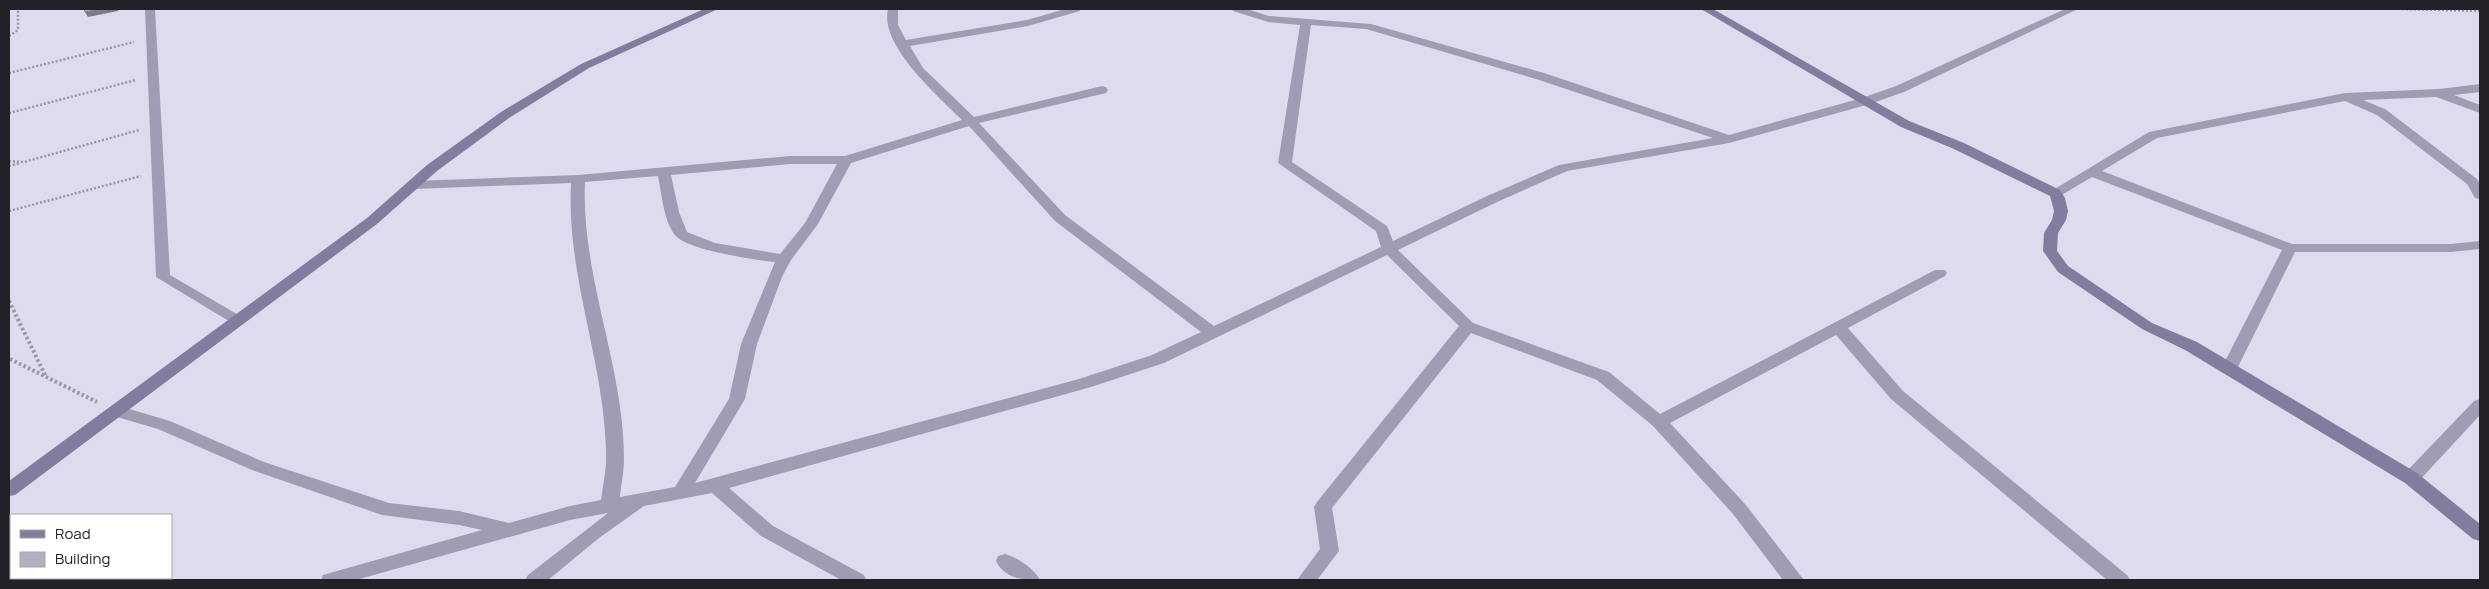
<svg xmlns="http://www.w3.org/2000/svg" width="2489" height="589" viewBox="0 0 2489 589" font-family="Manrope,sans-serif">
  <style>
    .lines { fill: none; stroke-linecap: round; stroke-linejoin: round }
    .path-far1 { stroke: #9996a5; stroke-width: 2.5; stroke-dasharray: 2 2; stroke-linecap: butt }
    .path { stroke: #9996a5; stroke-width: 4; stroke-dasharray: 2.5 2.5; stroke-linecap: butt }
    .street { fill: #a19cb4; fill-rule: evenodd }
    .secondary { fill: #837c9e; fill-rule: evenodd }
    .shaded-wall { fill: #7d7b88 }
    .building { fill: #b3b0c3; stroke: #7d7b88 }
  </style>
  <rect width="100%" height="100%" fill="#dfdbef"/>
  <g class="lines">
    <g class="path-far1">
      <path d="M2402,9L2480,11"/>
      <path d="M9,36L18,30V9"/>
      <path d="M9,73L134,42"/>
      <path d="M9,113L136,80"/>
      <path d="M9,161L24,162L139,130"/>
      <path d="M9,166L20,163"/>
      <path d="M9,211L141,176"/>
    </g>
    <g class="path">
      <path d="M9,301L46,377"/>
      <path d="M10,359L97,402"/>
    </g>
    <g class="street">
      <path d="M145,9H155L170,275L242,317L245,320L242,323H232L156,277Z"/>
      <path d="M888,9H898V25L906,40L1027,20L1065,9H1081L1080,11L1028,26L910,46L923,68L974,117L1102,86L1106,87L1108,90L1106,93L979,123L1065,215L1214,326L1381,247L1376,231L1278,163L1300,25L1268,22L1233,11L1232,9H1247L1269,16L1371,24L1544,73L1729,135L1862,98L1896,86L2065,9H2078L1904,92L1870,104L1729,143L1567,171L1497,202L1398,250L1473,323L1609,372L1660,414L1935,270H1945L1947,273L1945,276L1848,328L1903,391L2127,575L2130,580H2107L1891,399L1836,335L1670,423L1745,504L1804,580H1783L1733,514L1653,426L1597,380L1471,333L1332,508L1339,551L1317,580H1297L1320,549L1314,507L1317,502L1459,326L1387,255L1164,363L1091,387L729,488L773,526L864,575L866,580H841L761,536L712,493L644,506L599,538L548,580H525L528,575L608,513L570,520L356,580H321L323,575L330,573L482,530L459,525L382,515L252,470L158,429L110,415L108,411L110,407L116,405L170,421L264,462L389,503L459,511L509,523L570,506L601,500C603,484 607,468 606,451C604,360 566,275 571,183L414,189L407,185L414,181L578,175L790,156H845L962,120C938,96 879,45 888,9ZM1311,25L1366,29L1536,79L1713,138L1559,165L1487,196L1393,241L1387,226L1292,162ZM969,126L1055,221L1201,332L1152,355L1079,379L695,483L745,399L757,344L782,277L791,260L818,224L851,163ZM790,164H837L805,223L780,254L715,243L687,232L679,212L671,175ZM658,176C662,195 663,219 675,235C686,250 755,260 775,262L741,344L729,399L675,487L620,497C621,484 624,472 624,459C624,365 581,277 585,182Z"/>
      <path d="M2480,84V92L2454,95L2480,105V113L2436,97L2363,100L2385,109L2477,179L2480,184V199L2475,198L2467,184L2377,115L2345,101L2157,138L2102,171L2292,244H2451L2480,241V249L2451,252H2295L2237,369L2235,373H2223L2221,369L2282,250L2092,177L2060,196L2055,197L2048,193L2149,132L2345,93L2439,89Z"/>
      <path d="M2480,399V415L2417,483L2411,484L2405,483L2402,478L2405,473L2474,401Z"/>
      <path d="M1005,554C1017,557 1035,569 1040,580C1023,580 1005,579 996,561L998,556Z"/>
    </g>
    <g class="secondary">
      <path d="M704,9H718L589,68L509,118L437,171L377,224L15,495L9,496V481L367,218L427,165L501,112L581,64Z"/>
      <path d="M1701,9H1713L1909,121L1964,143L2060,190L2065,198L2068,211L2066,220L2058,233L2057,251L2068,266L2152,323L2197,342L2417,473L2480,524V541L2473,539L2405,483L2185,350L2142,329L2058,272L2043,251L2044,233L2052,220L2054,211L2050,196L1954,149L1901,127Z"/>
    </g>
  </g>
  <path class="shaded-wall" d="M100,9H118V11L88,17L85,12Z"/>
  <path class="building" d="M84,9H101L85,12Z"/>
  <rect width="2489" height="589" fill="none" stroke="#222128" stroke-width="20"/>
  <rect x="10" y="514" width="162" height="65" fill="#ffffff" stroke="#a7a6a9"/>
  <rect x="20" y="530" width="25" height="8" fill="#837c9e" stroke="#a7a6a9"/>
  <text x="55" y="539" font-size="15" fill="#222128">Road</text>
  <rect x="20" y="552" width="25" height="15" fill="#b3b0c3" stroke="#a7a6a9"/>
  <text x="55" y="564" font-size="15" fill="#222128">Building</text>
</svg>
